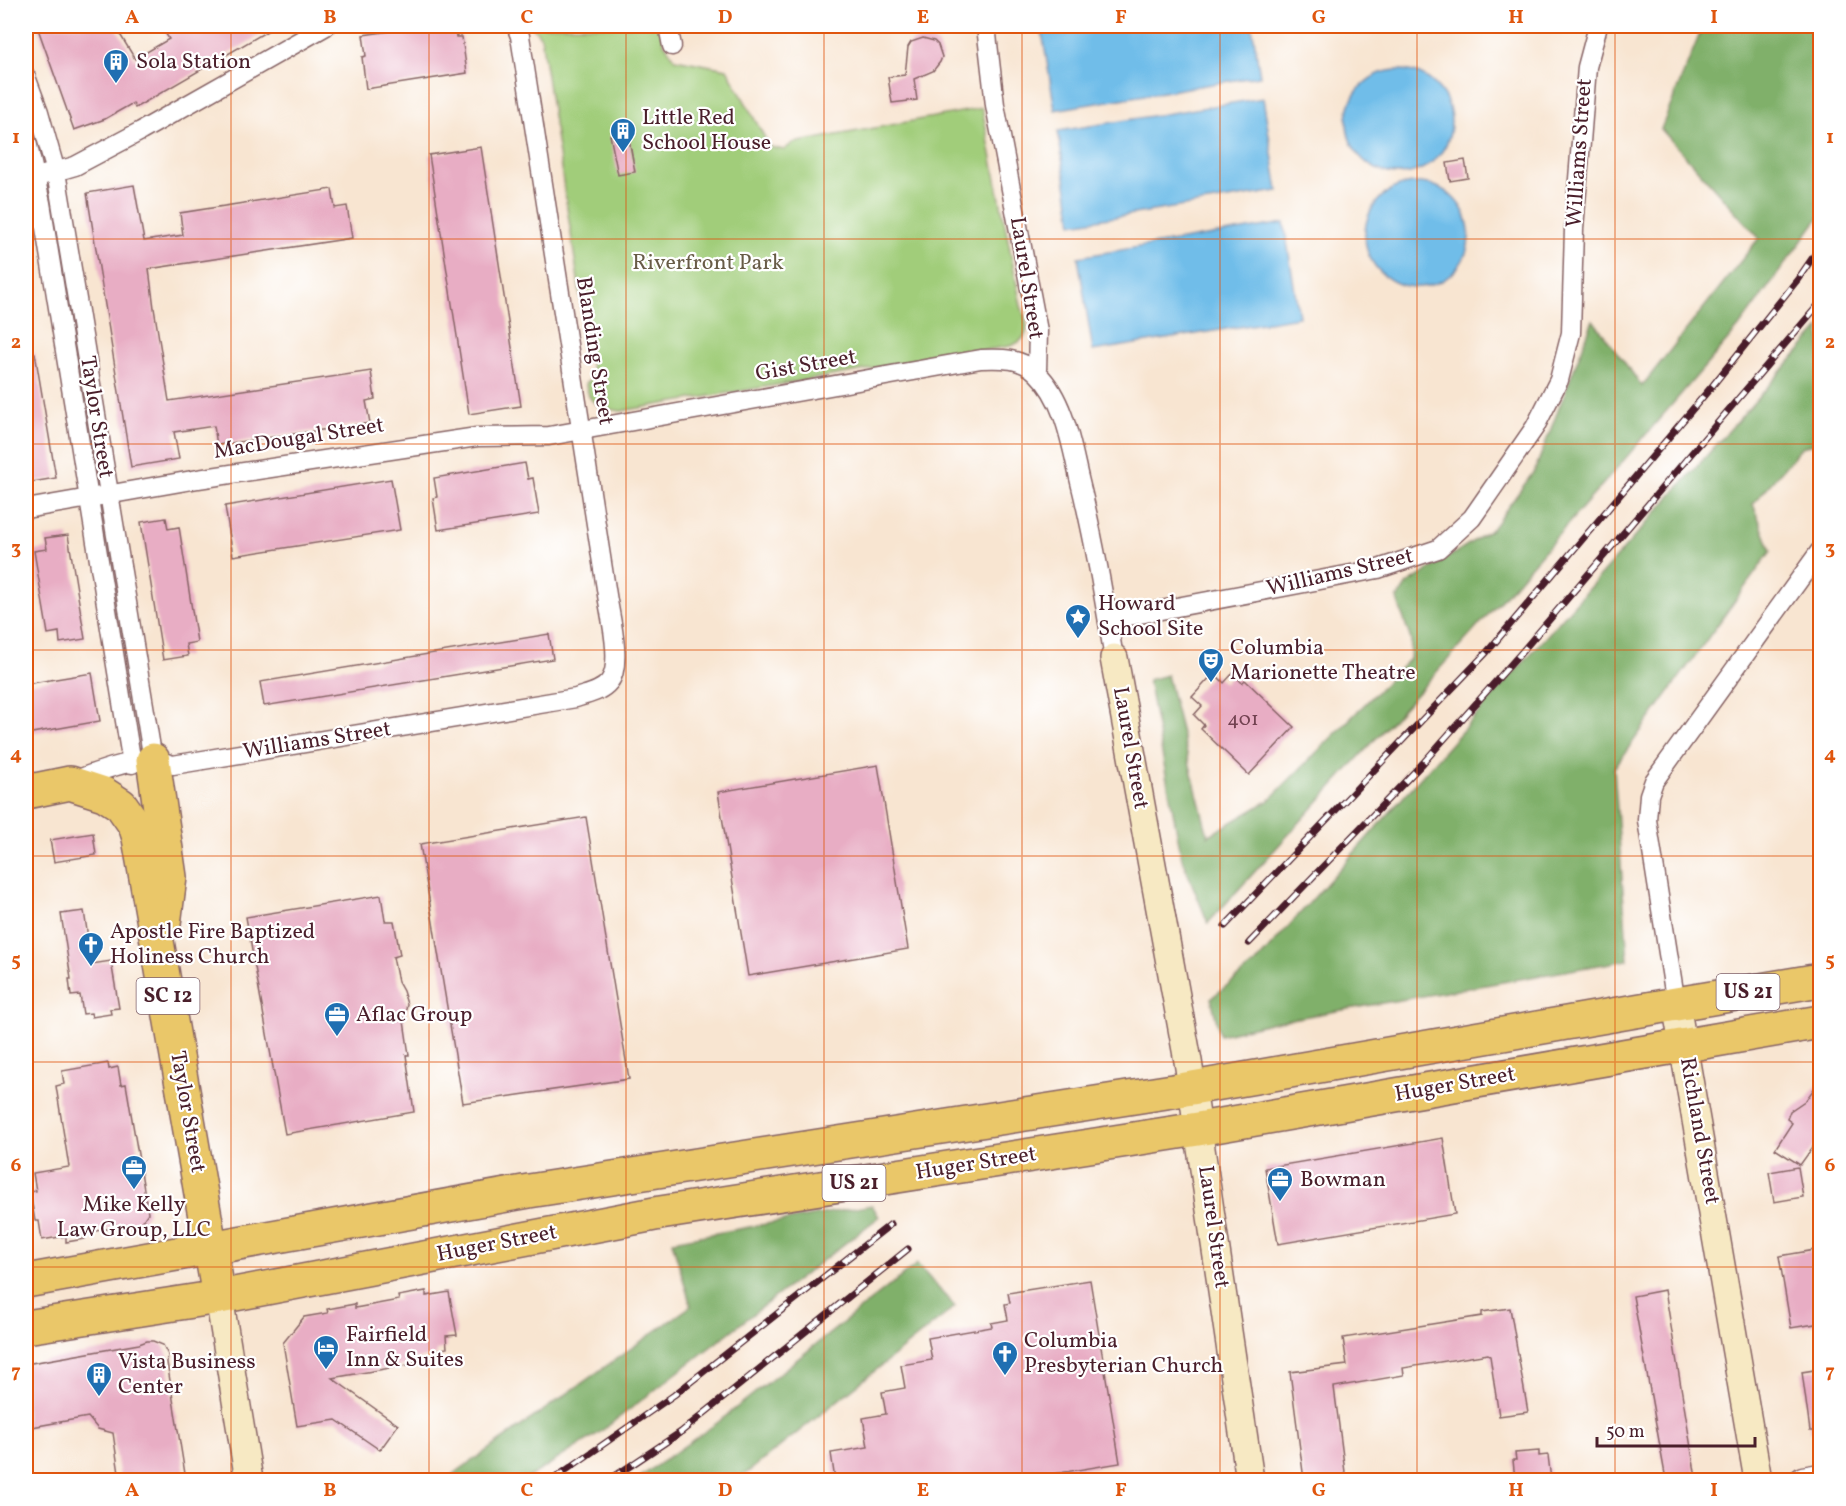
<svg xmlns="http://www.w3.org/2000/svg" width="1846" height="1506" viewBox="0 0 1846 1506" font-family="Vollkorn,serif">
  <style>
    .green { fill: #a1cd7a; stroke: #767652; stroke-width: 1.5 }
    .forest { fill: #80b06a; stroke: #65684a; stroke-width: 1.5 }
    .water { fill: #6fbde9; stroke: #5c6e8a; stroke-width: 1.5 }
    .building { fill: #e8adc4 }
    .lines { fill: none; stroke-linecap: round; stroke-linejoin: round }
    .street-casing { stroke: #876465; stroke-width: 21 }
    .secondary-casing { stroke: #876465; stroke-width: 30 }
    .highway-casing { stroke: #876465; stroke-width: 36 }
    .street { stroke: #fff; stroke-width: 18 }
    .secondary { stroke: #f7e9c3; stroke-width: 27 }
    .highway { stroke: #eac769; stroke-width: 33 }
    .rail-casing { stroke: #4a1f2b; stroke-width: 7 }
    .rail { stroke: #fff; stroke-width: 4.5; stroke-dasharray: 14; stroke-linecap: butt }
    .grid { fill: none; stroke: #e0560e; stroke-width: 1.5; stroke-opacity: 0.55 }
    .labels { text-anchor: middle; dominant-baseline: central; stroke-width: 4.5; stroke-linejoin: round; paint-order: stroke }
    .number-label { font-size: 20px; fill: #724251 }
    .shield { fill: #fff; stroke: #80626b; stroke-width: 1.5 }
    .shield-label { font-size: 21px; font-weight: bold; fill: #4a1f2b }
    .poi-label { font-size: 22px; fill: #4a1f2b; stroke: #fff; text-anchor: start }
    .street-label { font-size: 22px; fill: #4a1f2b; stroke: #fff }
    .park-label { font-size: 22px; fill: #685c47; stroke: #fff }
    .neatline { fill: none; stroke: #e0560e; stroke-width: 2 }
    .grid-label { font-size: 20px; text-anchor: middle; font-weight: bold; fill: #e0560e }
  </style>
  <rect width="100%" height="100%" fill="#fff"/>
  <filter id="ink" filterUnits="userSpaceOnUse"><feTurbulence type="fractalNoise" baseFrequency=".0167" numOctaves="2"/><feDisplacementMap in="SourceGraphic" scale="12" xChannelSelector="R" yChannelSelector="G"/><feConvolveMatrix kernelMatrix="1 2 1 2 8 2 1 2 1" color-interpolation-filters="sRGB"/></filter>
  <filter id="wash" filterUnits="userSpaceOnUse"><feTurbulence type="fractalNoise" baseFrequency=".008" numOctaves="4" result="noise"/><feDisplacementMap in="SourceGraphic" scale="24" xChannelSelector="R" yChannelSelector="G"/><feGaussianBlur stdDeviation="1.35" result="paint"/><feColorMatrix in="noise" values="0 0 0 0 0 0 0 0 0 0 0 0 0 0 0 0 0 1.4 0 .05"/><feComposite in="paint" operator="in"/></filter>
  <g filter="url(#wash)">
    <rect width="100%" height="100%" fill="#f8e5d1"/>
    <path class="green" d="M532,26H660L664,43L675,59L727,69L770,147L784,150L793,143L799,142L982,108L1021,306C1028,324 1032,339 1010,346L621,411C603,409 586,404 586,383L593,378L541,37Z"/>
    <g class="forest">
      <path d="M1703,26H1820V216L1739,327L1611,475L1472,633L1208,923L1182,859L1148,680L1167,675L1208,836L1268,801L1410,659L1411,640L1397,599L1407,584L1492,529L1535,470L1593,320L1642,386L1759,238L1661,129Z"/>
      <path d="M1820,328V442L1802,447L1753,504L1771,551L1614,768L1628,960L1274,1022L1220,1035L1211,998L1256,963Z"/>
      <path d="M872,1205L879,1217L599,1433L525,1480H445L691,1306L672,1241Z"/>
      <path d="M917,1264L955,1307L738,1480H636L717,1423Z"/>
    </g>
    <g class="water">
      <path d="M1041,26H1252L1260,76L1055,110Z"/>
      <circle cx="1399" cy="122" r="52"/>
      <path d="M1263,98L1278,191L1072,224L1058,131Z"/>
      <circle cx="1417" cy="235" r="52"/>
      <path d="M1284,223L1299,317L1093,351L1078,257Z"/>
    </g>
    <g id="blocks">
      <g class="building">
        <path d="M37,26H115L135,59L169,39L161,26H276L135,108L133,103L105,119L74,130Z"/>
        <path d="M425,26H454L456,37H462L467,73L366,89L362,57L366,56L363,35Z"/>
        <path d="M923,38L934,41L938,45L942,57L940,62L933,71L914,79L917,100L892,103L888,77L905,75L908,47L911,42Z"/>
        <path d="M628,133L635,172L618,175L610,135Z"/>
        <path d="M481,147L521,406L469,414L429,155Z"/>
        <path d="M1465,160L1468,178L1450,181L1447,163Z"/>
        <path d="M134,185L144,241L183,235L180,213L332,189L335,208L347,206L352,238L149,269L154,308L169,401L371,371L375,399L366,401L370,423L217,445L214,426L174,432L179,459L131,467L87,193Z"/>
        <path d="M35,353L56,478L26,483V354Z"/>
        <path d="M525,463L528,479L533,478L539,514L438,530L433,498L437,497L434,478Z"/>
        <path d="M391,479L400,530L233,556L225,506Z"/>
        <path d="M166,518L168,529L179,527L197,642L186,644L188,656L163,660L141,522Z"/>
        <path d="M68,535L85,639L60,643L59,632L48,634L34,551L47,549L45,538Z"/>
        <path d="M549,634L553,659L264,706L260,682Z"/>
        <path d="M92,673L100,721L26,734V684Z"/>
        <path d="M1214,673L1224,683L1233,673L1242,683L1245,680L1294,727L1249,775L1201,729L1204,725L1194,715L1202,706L1192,697Z"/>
        <path d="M878,765L908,949L748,976L718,792Z"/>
        <path d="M586,817L629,1079L463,1103L420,844Z"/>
        <path d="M93,833L96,855L54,862L50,840Z"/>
        <path d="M381,895L385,921H394L400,955L393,957L398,982L403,991L407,1004L404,1021L409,1055H406L414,1112L285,1134L246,917Z"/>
        <path d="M84,911L92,964L111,961L119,1008L110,1009L111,1014L92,1017L91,1013L83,1014L80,995L71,996L69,979H71L61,914Z"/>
        <path d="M108,1063L109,1069L118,1067L121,1085L126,1084L148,1213L141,1223L84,1233L85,1239L66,1242V1236L42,1240L39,1221H35L30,1192L36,1191L33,1173L69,1167L56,1086L64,1084L62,1071Z"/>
        <path d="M1821,1079V1148L1815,1144L1800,1165L1775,1149L1792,1123L1787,1119L1790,1111L1806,1100Z"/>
        <path d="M1443,1138L1455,1214L1278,1244L1265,1168Z"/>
        <path d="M1798,1167L1803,1197L1774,1202L1769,1172Z"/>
        <path d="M1821,1249V1323L1791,1328L1779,1256Z"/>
        <path d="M1090,1280L1120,1463L1017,1480H835L831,1453L868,1447L863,1418L886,1414L882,1392L905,1388L901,1365L932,1360L928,1338L992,1327L991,1323L1008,1320L1005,1304L1010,1303L1008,1293Z"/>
        <path d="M1665,1290L1696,1478L1680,1480H1666L1633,1296Z"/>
        <path d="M426,1291V1296L449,1292L457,1335L446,1336L447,1348L436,1350L437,1355L413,1359L414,1364L332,1378L398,1425L380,1450L336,1420L297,1426L283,1343L304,1317L328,1313L327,1309L355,1304V1308L399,1300L398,1296Z"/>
        <path d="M1510,1308L1528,1412L1499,1416L1490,1356L1488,1354L1403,1368L1404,1375L1334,1387L1346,1480H1304L1290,1372L1347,1365L1343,1338L1482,1316V1312Z"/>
        <path d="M147,1341H153L163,1345L168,1355L167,1362L186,1480H120L113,1433L98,1429L88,1417L26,1428V1364L139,1344Z"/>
        <path d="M1821,1369V1431H1810L1802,1372Z"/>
        <path d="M1539,1451V1456L1548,1455L1551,1480H1515L1513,1460H1516L1515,1453Z"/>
      </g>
    </g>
  </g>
  <g filter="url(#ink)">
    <use href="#blocks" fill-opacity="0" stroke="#876465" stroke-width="1.5"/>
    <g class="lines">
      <defs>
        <g id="street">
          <path d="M668,26L672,46"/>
          <path d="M986,26L995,105L1038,331L1037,372"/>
          <path d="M26,77L39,112L56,172L153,760"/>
          <path d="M26,137L41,203L132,764"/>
          <path d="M44,175L75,166L141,131L326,26"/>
          <path d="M26,509L198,479L477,437L549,436L981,359C1002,358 1022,358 1037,373C1064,399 1071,443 1079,478C1094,538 1104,598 1114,658"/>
          <path d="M1108,620L1378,569L1438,549L1472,518L1535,427L1559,380L1571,333L1574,229L1587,67L1598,26"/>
          <path d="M70,783C91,773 131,759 154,761C160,761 167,763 173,765L576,698C587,694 601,692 609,682C623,665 610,616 607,595L520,36L516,26"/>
          <path d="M1676,1004L1647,820L1649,795L1654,781L1820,551"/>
          <path d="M1797,1480L1802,1476L1820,1473"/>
        </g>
        <g id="secondary">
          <path d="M1114,658L1188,1061L1250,1480"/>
          <path d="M1676,1004L1758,1480"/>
          <path d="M219,1297L249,1480"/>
        </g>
        <g id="highway">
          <path d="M153,760L170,877L164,924"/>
          <path d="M26,792L70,783L104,794L121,805L135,825L139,838L219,1297"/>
          <path d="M26,1281L529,1191L1192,1088L1676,1004L1820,980"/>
          <path d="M26,1327L219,1297L660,1213L1198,1129L1820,1022"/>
        </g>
      </defs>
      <use href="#street" class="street-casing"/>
      <use href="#secondary" class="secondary-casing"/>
      <use href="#highway" class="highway-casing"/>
      <use href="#street" class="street"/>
      <use href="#secondary" class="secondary"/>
      <use href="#highway" class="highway"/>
      <defs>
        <g id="rail">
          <path d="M1225,926L1487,652L1713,385L1798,279L1820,247"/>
          <path d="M1249,943L1423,763L1520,654L1820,303"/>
          <path d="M552,1480L674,1395L891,1224"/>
          <path d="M609,1480L681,1432L908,1249"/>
        </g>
      </defs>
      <use href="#rail" class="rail-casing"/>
      <use href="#rail" class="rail"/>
    </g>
  </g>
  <path class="grid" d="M231,26V1480M429,26V1480M626,26V1480M824,26V1480M1022,26V1480M1220,26V1480M1417,26V1480M1615,26V1480M26,239H1820M26,444H1820M26,650H1820M26,856H1820M26,1062H1820M26,1267H1820"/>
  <defs>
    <symbol id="building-pin" viewBox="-11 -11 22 30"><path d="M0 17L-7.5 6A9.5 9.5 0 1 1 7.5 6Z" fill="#1f6fb2" stroke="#fff"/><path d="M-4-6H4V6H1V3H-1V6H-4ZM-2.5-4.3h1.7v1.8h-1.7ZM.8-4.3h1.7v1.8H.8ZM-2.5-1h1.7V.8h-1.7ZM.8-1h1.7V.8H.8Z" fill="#fff"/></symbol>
    <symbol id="sight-pin" viewBox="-11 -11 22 30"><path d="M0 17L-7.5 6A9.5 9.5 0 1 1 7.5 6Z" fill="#1f6fb2" stroke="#fff"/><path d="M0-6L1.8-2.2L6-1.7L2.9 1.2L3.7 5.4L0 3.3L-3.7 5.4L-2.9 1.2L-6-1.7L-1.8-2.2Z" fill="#fff"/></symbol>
    <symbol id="theatre-pin" viewBox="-11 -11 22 30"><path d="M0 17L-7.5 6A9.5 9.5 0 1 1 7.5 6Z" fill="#1f6fb2" stroke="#fff"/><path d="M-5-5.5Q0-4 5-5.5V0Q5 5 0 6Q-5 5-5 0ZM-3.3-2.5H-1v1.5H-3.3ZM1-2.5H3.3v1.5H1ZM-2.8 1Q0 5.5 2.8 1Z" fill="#fff"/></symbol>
    <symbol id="church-pin" viewBox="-11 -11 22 30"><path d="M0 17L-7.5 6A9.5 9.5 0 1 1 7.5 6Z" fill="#1f6fb2" stroke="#fff"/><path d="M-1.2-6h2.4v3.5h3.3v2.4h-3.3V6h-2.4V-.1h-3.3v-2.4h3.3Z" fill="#fff"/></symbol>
    <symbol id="office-pin" viewBox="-11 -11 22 30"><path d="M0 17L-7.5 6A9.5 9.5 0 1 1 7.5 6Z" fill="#1f6fb2" stroke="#fff"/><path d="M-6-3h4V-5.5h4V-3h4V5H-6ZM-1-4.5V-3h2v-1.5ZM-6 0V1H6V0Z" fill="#fff"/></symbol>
    <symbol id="hotel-pin" viewBox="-11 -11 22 30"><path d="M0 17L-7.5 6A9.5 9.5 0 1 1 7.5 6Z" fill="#1f6fb2" stroke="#fff"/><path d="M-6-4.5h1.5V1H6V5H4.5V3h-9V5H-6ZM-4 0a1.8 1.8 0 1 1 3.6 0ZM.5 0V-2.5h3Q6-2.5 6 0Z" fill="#fff"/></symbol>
  </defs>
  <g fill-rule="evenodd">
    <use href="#building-pin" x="101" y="47" width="30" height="40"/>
    <use href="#building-pin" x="608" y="116" width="30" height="40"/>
    <use href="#sight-pin" x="1063" y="602" width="30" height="40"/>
    <use href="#theatre-pin" x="1196" y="646" width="30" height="40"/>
    <use href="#church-pin" x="76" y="930" width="30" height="40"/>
    <use href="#office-pin" x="322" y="1000" width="30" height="40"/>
    <use href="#office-pin" x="119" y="1153" width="30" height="40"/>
    <use href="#office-pin" x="1265" y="1165" width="30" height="40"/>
    <use href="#hotel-pin" x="311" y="1333" width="30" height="40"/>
    <use href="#church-pin" x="990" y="1339" width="30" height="40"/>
    <use href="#building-pin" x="84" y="1360" width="30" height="40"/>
  </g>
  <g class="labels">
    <g class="number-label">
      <text x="1243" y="720">401</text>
    </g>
    <g class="shield">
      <rect x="1716.5" y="974" width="63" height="36" rx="4.5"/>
      <rect x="136.5" y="978" width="63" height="36" rx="4.5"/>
      <rect x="822.5" y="1165" width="63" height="36" rx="4.5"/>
    </g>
    <g class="shield-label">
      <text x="1748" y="992">US 21</text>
      <text x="168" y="996">SC 12</text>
      <text x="854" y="1183">US 21</text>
    </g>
    <g class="poi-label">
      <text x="136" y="62">Sola Station</text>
      <text x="642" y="118">Little Red<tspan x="642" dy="25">School House</tspan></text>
      <text x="1098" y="604">Howard<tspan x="1098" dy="25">School Site</tspan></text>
      <text x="1230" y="648">Columbia<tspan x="1230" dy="25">Marionette Theatre</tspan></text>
      <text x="110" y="932">Apostle Fire Baptized<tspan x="110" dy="25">Holiness Church</tspan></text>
      <text x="356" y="1015">Aflac Group</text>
      <text x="1300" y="1180">Bowman</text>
      <text x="134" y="1205" text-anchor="middle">Mike Kelly<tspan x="134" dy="25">Law Group, LLC</tspan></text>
      <text x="346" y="1335">Fairfield<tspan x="346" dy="25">Inn &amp; Suites</tspan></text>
      <text x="1024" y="1341">Columbia<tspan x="1024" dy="25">Presbyterian Church</tspan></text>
      <text x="118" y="1362">Vista Business<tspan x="118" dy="25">Center</tspan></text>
    </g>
    <g class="street-label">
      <text transform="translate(1580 153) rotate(-86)">Williams Street</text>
      <text transform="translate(1026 278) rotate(81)">Laurel Street</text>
      <text transform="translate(594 351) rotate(81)">Blanding Street</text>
      <text transform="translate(806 366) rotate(-10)">Gist Street</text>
      <text transform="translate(96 417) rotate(81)">Taylor Street</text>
      <text transform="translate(299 439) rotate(-9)">MacDougal Street</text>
      <text transform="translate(1340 573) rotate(-13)">Williams Street</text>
      <text transform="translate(317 741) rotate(-9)">Williams Street</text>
      <text transform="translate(1130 748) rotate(80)">Laurel Street</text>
      <text transform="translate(1455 1085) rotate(-10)">Huger Street</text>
      <text transform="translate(187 1112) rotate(80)">Taylor Street</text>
      <text transform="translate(1699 1131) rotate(80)">Richland Street</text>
      <text transform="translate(976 1164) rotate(-9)">Huger Street</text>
      <text transform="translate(1213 1227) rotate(82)">Laurel Street</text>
      <text transform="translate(497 1244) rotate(-11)">Huger Street</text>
    </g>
    <g class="park-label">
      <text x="708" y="263">Riverfront Park</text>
    </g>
  </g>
  <rect width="1846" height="1506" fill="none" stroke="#fff" stroke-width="66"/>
  <path d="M1597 1437v9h158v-9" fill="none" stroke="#4a1f2b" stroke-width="3"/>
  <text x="1606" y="1437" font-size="18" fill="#4a1f2b" stroke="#ffffff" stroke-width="4.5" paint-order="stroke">50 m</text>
  <rect x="33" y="33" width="1780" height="1440" class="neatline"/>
  <g class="grid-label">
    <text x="132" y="23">A</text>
    <text x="330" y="23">B</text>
    <text x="527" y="23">C</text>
    <text x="725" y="23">D</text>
    <text x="923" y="23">E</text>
    <text x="1121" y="23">F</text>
    <text x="1319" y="23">G</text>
    <text x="1516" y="23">H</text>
    <text x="1714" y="23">I</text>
    <text x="16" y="143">1</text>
    <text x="1830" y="143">1</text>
    <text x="16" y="348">2</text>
    <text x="1830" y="348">2</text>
    <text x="16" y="554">3</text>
    <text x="1830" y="554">3</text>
    <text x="16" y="760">4</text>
    <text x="1830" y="760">4</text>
    <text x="16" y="966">5</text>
    <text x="1830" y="966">5</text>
    <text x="16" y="1171">6</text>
    <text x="1830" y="1171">6</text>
    <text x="16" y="1377">7</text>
    <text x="1830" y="1377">7</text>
    <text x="132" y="1496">A</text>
    <text x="330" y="1496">B</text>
    <text x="527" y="1496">C</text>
    <text x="725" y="1496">D</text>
    <text x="923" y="1496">E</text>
    <text x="1121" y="1496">F</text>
    <text x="1319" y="1496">G</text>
    <text x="1516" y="1496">H</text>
    <text x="1714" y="1496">I</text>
  </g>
</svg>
